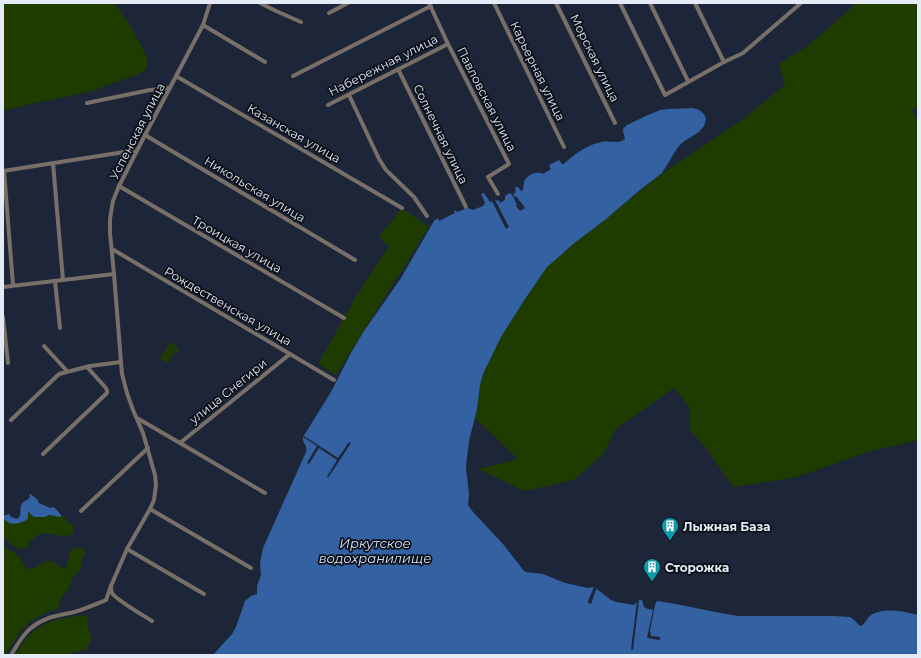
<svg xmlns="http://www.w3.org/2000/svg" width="921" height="658" viewBox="0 0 921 658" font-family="Montserrat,sans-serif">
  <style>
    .green { fill: #1e3b00 }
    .water { fill: #3361a1 }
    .pier { fill: #1d2638 }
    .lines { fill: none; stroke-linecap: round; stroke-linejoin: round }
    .street { stroke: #786f68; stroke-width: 4 }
    .labels { text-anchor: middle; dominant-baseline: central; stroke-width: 3.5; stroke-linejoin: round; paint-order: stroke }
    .street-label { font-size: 12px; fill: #e4eaf6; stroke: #0b0f17 }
    .poi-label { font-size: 12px; font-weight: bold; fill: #e4eaf6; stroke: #0b0f17; text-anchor: start }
    .water-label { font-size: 13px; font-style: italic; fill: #d8e5f8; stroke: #0b0f17 }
  </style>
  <rect width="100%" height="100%" fill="#1d2638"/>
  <g class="green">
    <path d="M3,3H114C121,11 149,54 148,63C148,66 147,67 146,70L139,74L89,92L35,103L3,111Z"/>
    <path d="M857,3H918V105L912,111L918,121V447L916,440L903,444L873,450L797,477L733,487L706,448L690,430L689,407L674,388L617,428L603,454L574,480L524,491L478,469L518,459L475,418L477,409L480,385L483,374L501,337L525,299L547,267L572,245L606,219L654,179L743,119L785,85L779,64L809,45Z"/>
    <path d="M402,208L429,227L336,375L318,364L357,295L389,246L379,237Z"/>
    <path d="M170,342L177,347L180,351L173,354L168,363L160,359Z"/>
    <path d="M27,512L35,517H45L49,515L60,517L61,515C65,517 66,518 67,523L71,524L74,526C75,543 54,533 46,533C40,533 34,537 30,542C29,543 29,546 27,547C20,554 5,541 3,534C2,529 3,523 3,518C11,526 18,524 27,520Z"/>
    <path d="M3,542C8,553 11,549 18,556C23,560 24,570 31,569C38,568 42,561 48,561C55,560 58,568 65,569C69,563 68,555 72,549C78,547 82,547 86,552L82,559V567L72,579L70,587L68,590L62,596L58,608C44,613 30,620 21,631C15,639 11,648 4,655H3Z"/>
    <path d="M87,615L88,619V627L92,639L86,650L73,652L71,655H15C20,647 25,639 32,633C47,619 68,617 87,615Z"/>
  </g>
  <g class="water">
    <path d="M693,108L699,110L704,114L706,119L704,126L699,132L683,142L678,147L662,173L640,190L606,219L572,245L561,255L547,267L525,299L501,337L483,374L480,385L477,409L469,441L467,457L466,468L469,495L468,505L473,512L503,544L524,571L526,572L535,573L543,574L565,583L588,588L594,587L611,600L616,602L634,605L639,600H642L644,607L648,609L654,610L656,602L658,601C685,605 711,612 738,616H833L850,617L854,620L859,625L861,626C866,623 867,618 871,615C883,607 905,611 918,615V655H213L232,634L236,627L245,601L251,596L257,594V586L261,575L260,563L263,548L306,452C308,446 302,443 303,437L331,392L352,351L364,331L401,278L434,221L438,218L439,221L455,213L454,211L456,210L457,212L468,208L473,210L483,206L485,203L481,194L484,193L490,202L496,200L497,201L499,200L500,203L505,200V196L510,193L512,195L516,192L515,188L516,187H518L521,191L523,190C524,187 523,183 525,180C529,174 537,171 543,174L551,169L549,165L559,160L562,164H564C567,161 570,158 573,156C581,150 591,144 601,142C610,140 618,145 625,139L623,131V129L627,125L648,115L660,110L669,109Z"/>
    <path d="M30,494L37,499L39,503L50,508L54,507L61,515V517L49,515L45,517H34L28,512V517L27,520C17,524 11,527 3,518L5,515L9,514L11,517L17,519L20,516C21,510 19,505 25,501C30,498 26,502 30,497L29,495Z"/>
  </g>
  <g class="pier">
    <path d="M513,194L515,197H517L520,202H521L525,208L520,211L516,206L517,205L514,199V198L512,195Z"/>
    <path d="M495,200L509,227L506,229L492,201Z"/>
    <path d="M304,436L338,458L349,442L351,443L328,478L327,477L337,460L319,448L309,464L307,463L317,446L303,437Z"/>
    <path d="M594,587L596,588V590L591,604L588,603V601Z"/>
    <path d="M639,600L633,650L631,649L637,601Z"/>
    <path d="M653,610H654L650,631L651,636L660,637V640L647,638Z"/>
  </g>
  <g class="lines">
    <g class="street">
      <path d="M260,3L276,11L301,22"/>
      <path d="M429,3L448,44L509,164L488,177L498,194"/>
      <path d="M494,3L564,147"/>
      <path d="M556,3L615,123"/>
      <path d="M620,3L665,95L724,62L743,53L801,3"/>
      <path d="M650,3L688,81"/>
      <path d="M695,3L724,62"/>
      <path d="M329,13L348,3"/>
      <path d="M203,25L265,62"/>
      <path d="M398,69L466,207"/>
      <path d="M176,76L402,208"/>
      <path d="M293,76L431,6"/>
      <path d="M349,95L379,159L386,170L414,197L427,216"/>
      <path d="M87,103L150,90L170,88"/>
      <path d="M328,105L448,44"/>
      <path d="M145,135L355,260"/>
      <path d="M53,163L63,280"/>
      <path d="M3,171L137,150"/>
      <path d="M4,171L13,285"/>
      <path d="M119,186L344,318"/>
      <path d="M112,249L334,380"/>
      <path d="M55,281L60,328"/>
      <path d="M3,287L114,274"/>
      <path d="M3,317L8,363"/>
      <path d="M44,346L67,371"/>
      <path d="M137,418L180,443L290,354"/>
      <path d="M11,420L59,374L90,366L121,362"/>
      <path d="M180,443L265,493"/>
      <path d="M43,454L107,393V391L106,388L87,367"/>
      <path d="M150,509L251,568"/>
      <path d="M81,511L148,448"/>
      <path d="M127,549L204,594"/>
      <path d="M111,586C111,588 111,591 112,593C116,600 143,615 152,621"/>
      <path d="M11,655C17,646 22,635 31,628C45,616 58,616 74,612C85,609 96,604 106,600L111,586L127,549L150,509L154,500L156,485L155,475L143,433L133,410L127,393L122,374L121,362L114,274L110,233V219L113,201L119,186L145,135L203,25L210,3"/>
    </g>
  </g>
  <defs>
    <symbol id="building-pin" viewBox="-11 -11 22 30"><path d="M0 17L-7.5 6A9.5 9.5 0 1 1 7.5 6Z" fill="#0f9aa8" stroke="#0b0f17"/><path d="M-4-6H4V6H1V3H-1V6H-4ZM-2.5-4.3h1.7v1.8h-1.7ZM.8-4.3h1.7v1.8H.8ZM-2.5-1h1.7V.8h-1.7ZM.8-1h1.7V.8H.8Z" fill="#fff"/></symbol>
  </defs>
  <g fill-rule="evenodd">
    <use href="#building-pin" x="660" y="516" width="20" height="27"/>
    <use href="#building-pin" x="642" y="557" width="20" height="27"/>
  </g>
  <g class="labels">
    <g class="street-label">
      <text transform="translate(595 58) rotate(64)">Морская улица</text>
      <text transform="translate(383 65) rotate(-27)">Набережная улица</text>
      <text transform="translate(538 71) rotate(64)">Карьерная улица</text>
      <text transform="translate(487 99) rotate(63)">Павловская улица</text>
      <text transform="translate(137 131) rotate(-63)">Успенская улица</text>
      <text transform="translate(294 133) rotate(30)">Казанская улица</text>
      <text transform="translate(441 134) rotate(64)">Солнечная улица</text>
      <text transform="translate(255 189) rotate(31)">Никольская улица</text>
      <text transform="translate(237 244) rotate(30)">Троицкая улица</text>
      <text transform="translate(228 306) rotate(30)">Рождественская улица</text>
      <text transform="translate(228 391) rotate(-39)">улица Снегири</text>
    </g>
    <g class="poi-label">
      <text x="683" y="526">Лыжная База</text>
      <text x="665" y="567">Сторожка</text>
    </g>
    <g class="water-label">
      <text x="375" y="543">Иркутское<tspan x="375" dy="15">водохранилище</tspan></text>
    </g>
  </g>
  <rect width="921" height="658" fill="none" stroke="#e4eaf6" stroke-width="8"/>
</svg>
